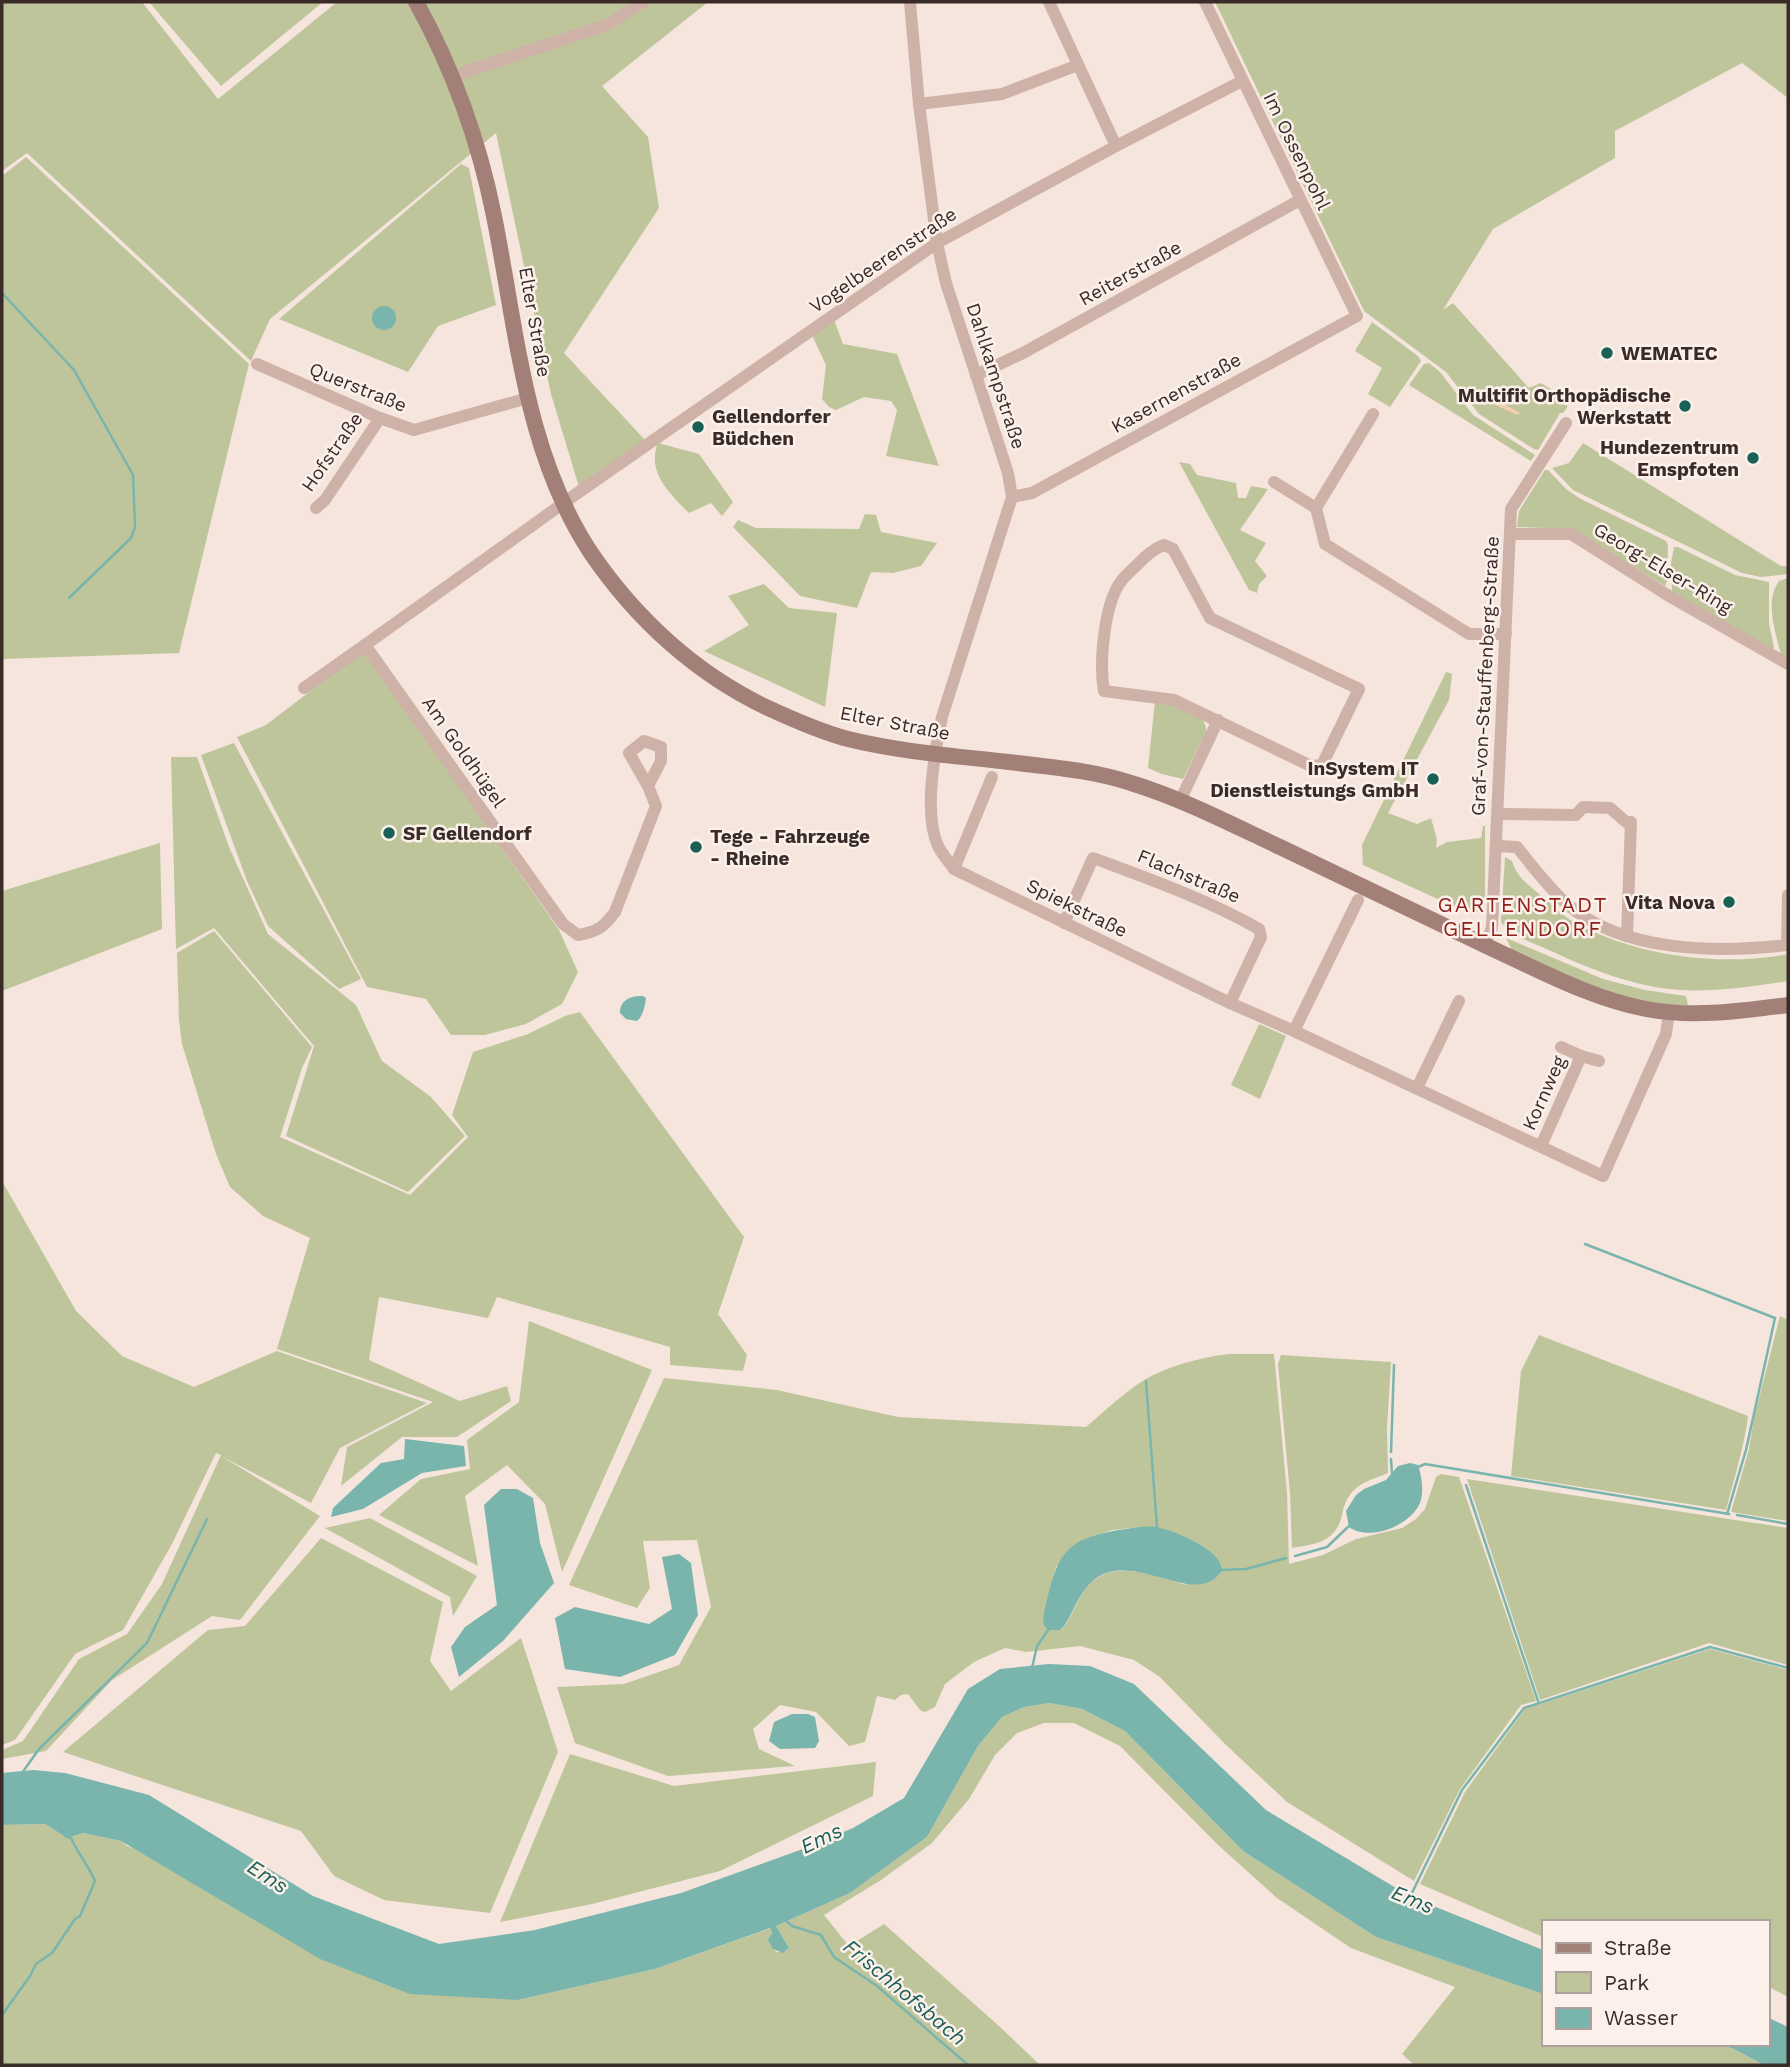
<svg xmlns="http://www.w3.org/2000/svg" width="1790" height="2067" viewBox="0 0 1790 2067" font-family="'Work Sans',sans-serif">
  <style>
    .green { fill: #bfc59b; fill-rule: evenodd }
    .sand { fill: #f3d0b1 }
    .water { fill: #79b5ac }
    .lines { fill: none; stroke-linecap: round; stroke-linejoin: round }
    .stream { stroke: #79b5ac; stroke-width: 2.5 }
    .street { stroke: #ceb2a8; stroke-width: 12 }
    .secondary { stroke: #a28078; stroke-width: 16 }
    .poi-dot { fill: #1a6057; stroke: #fbf0ea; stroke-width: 2.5 }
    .labels { text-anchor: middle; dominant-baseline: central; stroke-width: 5; stroke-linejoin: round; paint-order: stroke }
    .street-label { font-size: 19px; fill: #3a2b29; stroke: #fbf0ea }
    .poi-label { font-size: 19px; font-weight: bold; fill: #3a2b29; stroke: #fbf0ea; text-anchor: start }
    .neighbourhood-label { font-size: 21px; letter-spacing: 2px; fill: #91201a; stroke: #fbf0ea }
    .water-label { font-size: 21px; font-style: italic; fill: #1a6057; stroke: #fbf0ea }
  </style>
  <rect width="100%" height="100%" fill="#f5e5dd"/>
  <g class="green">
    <path d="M2,2H142L218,99L337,2H708L602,86L648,137L659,208L564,353L646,441L579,487L551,394L496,133L270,319L251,361L27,153L2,171Z"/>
    <path d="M149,2H323L221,86Z"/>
    <path d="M1215,2H1788V98L1742,63L1615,131V158L1493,229L1443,310L1453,303L1529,388L1541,383L1565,398L1562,403L1568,406L1563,413H1560L1538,450L1534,449L1479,414L1446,372L1364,311Z"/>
    <path d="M26,157L249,364L179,653L2,659V176Z"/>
    <path d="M461,164L469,168L496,305L438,326L408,372L279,319Z"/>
    <path d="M833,317L843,344L897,354L939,466L886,456L897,410L891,401L864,397L836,410L829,407L822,399L826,365L811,333Z"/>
    <path d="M1372,322L1418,356L1421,361L1390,407L1368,394L1382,368L1355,351Z"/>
    <path d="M1429,363L1440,372L1473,415L1535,455L1531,461L1409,385L1424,364Z"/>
    <path d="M658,443L699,454L733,502L722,516L711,503L689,513C670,494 646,472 658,443Z"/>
    <path d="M1583,443L1781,566H1788V574L1761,577L1742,573L1573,490L1552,468L1569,463Z"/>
    <path d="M1179,462L1190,464L1197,475L1236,483L1238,498H1246L1251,486L1268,489L1240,530L1266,543L1255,561L1267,576L1259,584L1257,593L1249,590Z"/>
    <path d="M1545,470H1548L1566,489L1579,498L1666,541L1668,546L1667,581L1665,586L1572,529L1517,527L1519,511Z"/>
    <path d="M865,514L876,515L881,532L937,543L921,566L893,573L871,572L857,608L800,596L733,527L738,520L756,528L859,529Z"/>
    <path d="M1674,547H1678L1735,575L1769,582V623L1774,648L1771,650L1672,592L1671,563Z"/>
    <path d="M1788,578V659L1781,655C1776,633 1764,602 1779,581Z"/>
    <path d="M764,584L789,608L837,613L825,707L704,651L749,625L728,596Z"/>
    <path d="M364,650L559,930L578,972L562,1004L526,1024L485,1035H451L426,999L367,987L237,737L266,725Z"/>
    <path d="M1446,672L1452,674L1449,700L1388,813L1417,824L1431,818L1437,840L1436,848L1447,842L1481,838L1483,826H1485V903L1483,908L1473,915L1363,865L1362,845Z"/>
    <path d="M1155,701C1172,705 1208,710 1206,732L1183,779L1162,774L1148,768Z"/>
    <path d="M234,743L361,979L339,989L268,926L247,881L201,755Z"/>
    <path d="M171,757H197L229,847L268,934L356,1005L382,1061L431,1097L465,1136L408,1192L286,1136L314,1046L214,928L176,949Z"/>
    <path d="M160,843L162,929L2,991V891Z"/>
    <path d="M1505,857L1512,861C1517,878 1530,886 1543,897C1553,905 1562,915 1572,921C1634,956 1719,967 1788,954V981C1753,986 1716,992 1680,990C1635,987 1592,970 1551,951C1533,943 1513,937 1501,922Z"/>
    <path d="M214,931L312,1047L302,1068L280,1137L410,1195L468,1137L452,1115L473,1052L528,1034L565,1016L580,1012L744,1237L718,1314L747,1355L743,1371L670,1365V1347L497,1297L488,1318L379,1297L369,1360L460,1401L507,1386L511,1401L457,1437H402L341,1486L347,1447L433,1402L277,1349L310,1238L263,1216L230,1187L216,1154L182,1044L179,1020L177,953Z"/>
    <path d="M1506,938L1603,979L1645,990L1686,996L1688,1005C1626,1008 1567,975 1512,950Z"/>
    <path d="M1259,1024L1286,1036L1260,1099L1231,1085Z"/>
    <path d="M2,1181L76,1311L122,1356L194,1387L277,1351L427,1403L340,1448L311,1503L221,1456L320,1516L240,1620L212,1616L112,1680L46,1751L2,1759V1750L23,1741L79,1659L127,1634L162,1584L221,1455L216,1453L172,1544L123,1630L75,1654L15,1740L2,1745Z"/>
    <path d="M1780,1316L1788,1320V1521L1731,1512L1749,1449L1754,1418Z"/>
    <path d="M529,1321L652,1370L562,1572L545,1504L507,1465L465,1496L478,1566L379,1515L421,1479L470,1469L467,1440L519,1402Z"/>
    <path d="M1539,1335L1748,1416C1744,1448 1734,1478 1726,1510L1511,1476L1521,1371Z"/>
    <path d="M1228,1354H1274L1287,1493L1289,1564L1323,1555L1356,1539L1402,1528L1416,1519L1425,1509L1436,1477L1441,1474L1459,1477L1536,1701L1521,1705L1460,1789L1414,1881L1287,1802L1225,1744L1160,1677L1134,1660L1080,1646L1026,1652L1005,1648L974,1662L945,1684L935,1707L925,1712L920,1710L908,1694L901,1695L895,1700L877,1696L865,1742L849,1746L816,1712L780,1705L753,1729L759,1749L795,1766L668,1776L575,1743L557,1687L624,1684L679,1665L711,1607L697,1540L643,1541L650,1588L637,1608L569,1585L664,1378L777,1390L898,1417L1086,1427C1104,1412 1121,1395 1141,1382C1166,1366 1199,1358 1228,1354ZM1139,1527L1186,1585C1155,1576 1112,1557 1087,1587C1078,1599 1073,1613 1065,1626L1060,1630L1043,1619L1056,1567L1087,1538L1112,1530Z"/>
    <path d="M1281,1355L1391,1362L1387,1428L1388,1473C1377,1478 1363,1481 1354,1490C1347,1497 1344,1505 1342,1515C1336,1542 1316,1544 1292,1548L1290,1493L1278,1364Z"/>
    <path d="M1467,1479L1788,1528V1665L1709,1643L1540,1700Z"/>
    <path d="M370,1518L477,1576L453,1616L450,1597L325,1528Z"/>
    <path d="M321,1538L443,1602L430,1661L451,1691L521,1638L558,1752L490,1913L384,1900L334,1876L301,1831L63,1752L208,1630L245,1626Z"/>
    <path d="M1710,1649L1788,1670V1997L1767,1986V1922H1543V1937L1420,1884L1465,1792L1525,1709Z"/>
    <path d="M1050,1703L1082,1709L1125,1731L1243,1851L1376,1937L1543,1994V2044H1717L1734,2049L1764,2065H1414L1402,2054L1455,1987L1351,1948L1277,1898L1217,1844L1120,1746L1074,1723H1044L1017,1733L995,1755L969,1799L932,1843L881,1880L824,1915L849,1946L884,1924L999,2026L1040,2065H2V1825L45,1824L67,1838L83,1833L121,1841L127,1846L518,2000L655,1969L771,1928L773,1949L777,1952L786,1951L789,1948L776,1926L850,1893L927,1837L978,1746L1002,1717L1024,1707Z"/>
    <path d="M570,1754L674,1786L876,1762L873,1796L720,1871L592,1904L500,1922Z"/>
  </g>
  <path class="sand" d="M1472,391L1493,398L1520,413L1517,415L1472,394Z"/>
  <g class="water">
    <circle cx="384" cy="318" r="12"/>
    <path d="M643,996L646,998C645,1006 643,1016 637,1021L626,1019L620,1013C619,1000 632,995 643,996Z"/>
    <path d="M405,1439L464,1446L466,1466L422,1473L363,1509L331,1517L333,1508L381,1463L404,1459Z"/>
    <path d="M1410,1463L1418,1465C1422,1477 1424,1492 1420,1503C1410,1526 1369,1542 1349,1527L1346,1511L1356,1495L1364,1489L1386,1480L1398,1466Z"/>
    <path d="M501,1489H517L533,1498L540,1543L554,1583L503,1641L459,1677L451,1647L465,1627L497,1605L484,1505Z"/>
    <path d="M1139,1527C1144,1527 1150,1526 1156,1527C1174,1530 1222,1550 1222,1570C1198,1611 1135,1549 1095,1579C1080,1591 1074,1610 1065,1625L1060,1630H1048L1044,1625L1043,1619C1058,1547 1064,1537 1139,1527Z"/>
    <path d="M679,1554L691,1563L698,1615L675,1655L620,1677L565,1669L555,1618L575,1607L649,1624L672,1609L662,1557Z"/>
    <path d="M1049,1664L1090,1666L1134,1684L1266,1810L1411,1897L1543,1950V1994L1376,1937L1243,1851L1125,1731L1082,1709L1050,1703L1024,1707L1002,1717L978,1746L927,1837L850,1893L776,1926L789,1948L783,1953L773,1949L768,1940L772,1933L770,1928L655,1969L518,2000L410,1994L320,1959L121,1841L83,1833L67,1838L45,1824L2,1825V1773L33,1770L65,1773L149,1795L313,1896L439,1944L535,1930L681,1893L800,1850L853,1828L904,1798L968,1689L1000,1669Z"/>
    <path d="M792,1714H808L815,1717L819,1741L815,1748L780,1749L769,1741L774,1722Z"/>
    <path d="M1767,2017L1788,2027V2065H1764L1734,2049L1717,2044H1767Z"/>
  </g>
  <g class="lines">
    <g class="stream">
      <path d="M2,293L74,370L133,475L135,527L131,538L69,598"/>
      <path d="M1585,1244L1775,1318L1746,1450L1727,1514"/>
      <path d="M1146,1381L1157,1527"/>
      <path d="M1391,1452L1394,1365"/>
      <path d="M1391,1459L1392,1474"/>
      <path d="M1416,1468L1425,1464L1729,1514"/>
      <path d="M1466,1485L1538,1701"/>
      <path d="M1737,1515L1788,1524"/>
      <path d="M1295,1556L1327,1547L1350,1525"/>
      <path d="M1221,1570L1246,1569L1286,1558"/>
      <path d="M1032,1668L1037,1646L1048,1630"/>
      <path d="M22,1773L39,1749L147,1643L207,1519"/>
      <path d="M1409,1899L1462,1790L1524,1708L1710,1647L1788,1668"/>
      <path d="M785,1920L792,1926L821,1935L834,1957L877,1986L968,2065"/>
      <path d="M2,2015L30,1976L36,1964L52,1953L75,1919L80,1916L95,1881C88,1865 78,1854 71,1838L65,1836"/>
    </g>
    <g class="street">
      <path d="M910,2L919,104L937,243L946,283L1008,473L1012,497L942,717C935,751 923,813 938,846C942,854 949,862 954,869L1230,1003L1294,1031L1603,1176L1666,1034L1669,1012"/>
      <path d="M1049,2L1116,146"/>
      <path d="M453,76L607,25L643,2"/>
      <path d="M919,104L1002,94L1078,65"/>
      <path d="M257,364L380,418L414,430L528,398"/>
      <path d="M976,375L1023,353L1300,200"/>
      <path d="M1373,414L1316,508L1325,544L1469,634H1506"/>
      <path d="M1274,482L1316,508"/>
      <path d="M1012,497L1032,493L1357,316L1205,2"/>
      <path d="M316,508L325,500L380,418"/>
      <path d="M1511,534H1571L1669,596L1788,664"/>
      <path d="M1164,545L1173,549L1210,618L1359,689L1322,765L1311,766L1174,700L1104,691C1099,663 1104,602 1122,580C1127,574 1133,569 1138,564C1146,556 1153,549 1164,545Z"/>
      <path d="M304,688L365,645"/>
      <path d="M648,786L661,761V747L644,741L629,753L648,786L656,806L615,912C604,927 597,932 578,935L563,924L365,645L579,492L937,243L1116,146L1242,81"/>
      <path d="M1180,801L1218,720"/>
      <path d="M1498,814L1576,815L1583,807L1610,808L1626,822H1631L1627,936"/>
      <path d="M1497,846L1517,847C1533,867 1548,887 1567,904C1623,953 1719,953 1788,945"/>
      <path d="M954,869L992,777"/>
      <path d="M1064,923L1093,858C1149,879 1206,899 1259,929L1261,937L1230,1003"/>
      <path d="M1485,945L1492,928L1511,509L1566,423"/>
      <path d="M1787,945L1788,895"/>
      <path d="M1294,1031L1358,900"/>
      <path d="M1581,1056L1599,1061"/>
      <path d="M1417,1088L1459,1001"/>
      <path d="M1541,1146L1581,1056L1561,1047"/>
    </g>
    <path class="secondary" d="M416,2C453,69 479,141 494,216C517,331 525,453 591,553C636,619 696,674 768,708C794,720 821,732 848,739C901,752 956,756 1009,762C1050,767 1092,770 1131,783C1183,799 1231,824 1280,847C1352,881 1423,916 1495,950C1543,972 1593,999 1646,1009C1693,1018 1741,1011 1788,1005"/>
  </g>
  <g class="poi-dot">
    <circle cx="1607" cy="353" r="7"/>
    <circle cx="1685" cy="406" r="7"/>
    <circle cx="698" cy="427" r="7"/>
    <circle cx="1753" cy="458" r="7"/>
    <circle cx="1433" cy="779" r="7"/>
    <circle cx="389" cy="833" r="7"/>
    <circle cx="696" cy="847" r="7"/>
    <circle cx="1729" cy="902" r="7"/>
  </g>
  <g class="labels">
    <g class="street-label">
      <text transform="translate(1297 151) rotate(64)">Im Ossenpohl</text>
      <text transform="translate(883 260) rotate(-34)">Vogelbeerenstraße</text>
      <text transform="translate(1130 273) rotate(-29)">Reiterstraße</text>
      <text transform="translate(535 322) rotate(80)">Elter Straße</text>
      <text transform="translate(996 376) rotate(72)">Dahlkampstraße</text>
      <text transform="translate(358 387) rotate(22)">Querstraße</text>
      <text transform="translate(1176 393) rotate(-29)">Kasernenstraße</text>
      <text transform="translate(332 452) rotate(-55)">Hofstraße</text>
      <text transform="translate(1663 568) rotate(31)">Georg-Elser-Ring</text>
      <text transform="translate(1485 676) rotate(-87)">Graf-von-Stauffenberg-Straße</text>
      <text transform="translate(895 723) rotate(11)">Elter Straße</text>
      <text transform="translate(464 752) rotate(55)">Am Goldhügel</text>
      <text transform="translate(1189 876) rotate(23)">Flachstraße</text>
      <text transform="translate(1077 908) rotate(26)">Spiekstraße</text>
      <text transform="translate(1544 1093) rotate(-66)">Kornweg</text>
    </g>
    <g class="poi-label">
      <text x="1621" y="353">WEMATEC</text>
      <text x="1671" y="395" text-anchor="end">Multifit Orthopädische<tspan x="1671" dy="22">Werkstatt</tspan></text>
      <text x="712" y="416">Gellendorfer<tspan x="712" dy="22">Büdchen</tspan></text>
      <text x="1739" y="447" text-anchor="end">Hundezentrum<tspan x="1739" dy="22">Emspfoten</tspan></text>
      <text x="1419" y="768" text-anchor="end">InSystem IT<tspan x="1419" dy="22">Dienstleistungs GmbH</tspan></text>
      <text x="403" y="833">SF Gellendorf</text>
      <text x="710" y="836">Tege - Fahrzeuge<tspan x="710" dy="22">- Rheine</tspan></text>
      <text x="1715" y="902" text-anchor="end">Vita Nova</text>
    </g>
    <g class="neighbourhood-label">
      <text x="1523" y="904">GARTENSTADT<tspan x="1523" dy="24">GELLENDORF</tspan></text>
    </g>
    <g class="water-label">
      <text transform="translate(821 1838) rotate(-26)">Ems</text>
      <text transform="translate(268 1876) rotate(33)">Ems</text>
      <text transform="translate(1413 1899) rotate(22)">Ems</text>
      <text transform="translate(905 1992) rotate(40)">Frischhofsbach</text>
    </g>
  </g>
  <rect width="1790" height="2067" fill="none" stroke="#3a2b29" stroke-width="7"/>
  <rect x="1542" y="1920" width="228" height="126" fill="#fbf0ea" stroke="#aea19d" stroke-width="2"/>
  <rect x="1556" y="1943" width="35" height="10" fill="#a28078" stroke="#aea19d" stroke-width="2"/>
  <text x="1604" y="1955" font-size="21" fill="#3a2b29">Straße</text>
  <rect x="1556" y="1972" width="35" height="21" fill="#bfc59b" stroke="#aea19d" stroke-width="2"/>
  <text x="1604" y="1990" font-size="21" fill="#3a2b29">Park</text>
  <rect x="1556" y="2008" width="35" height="21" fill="#79b5ac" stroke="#aea19d" stroke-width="2"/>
  <text x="1604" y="2025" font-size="21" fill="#3a2b29">Wasser</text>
</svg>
